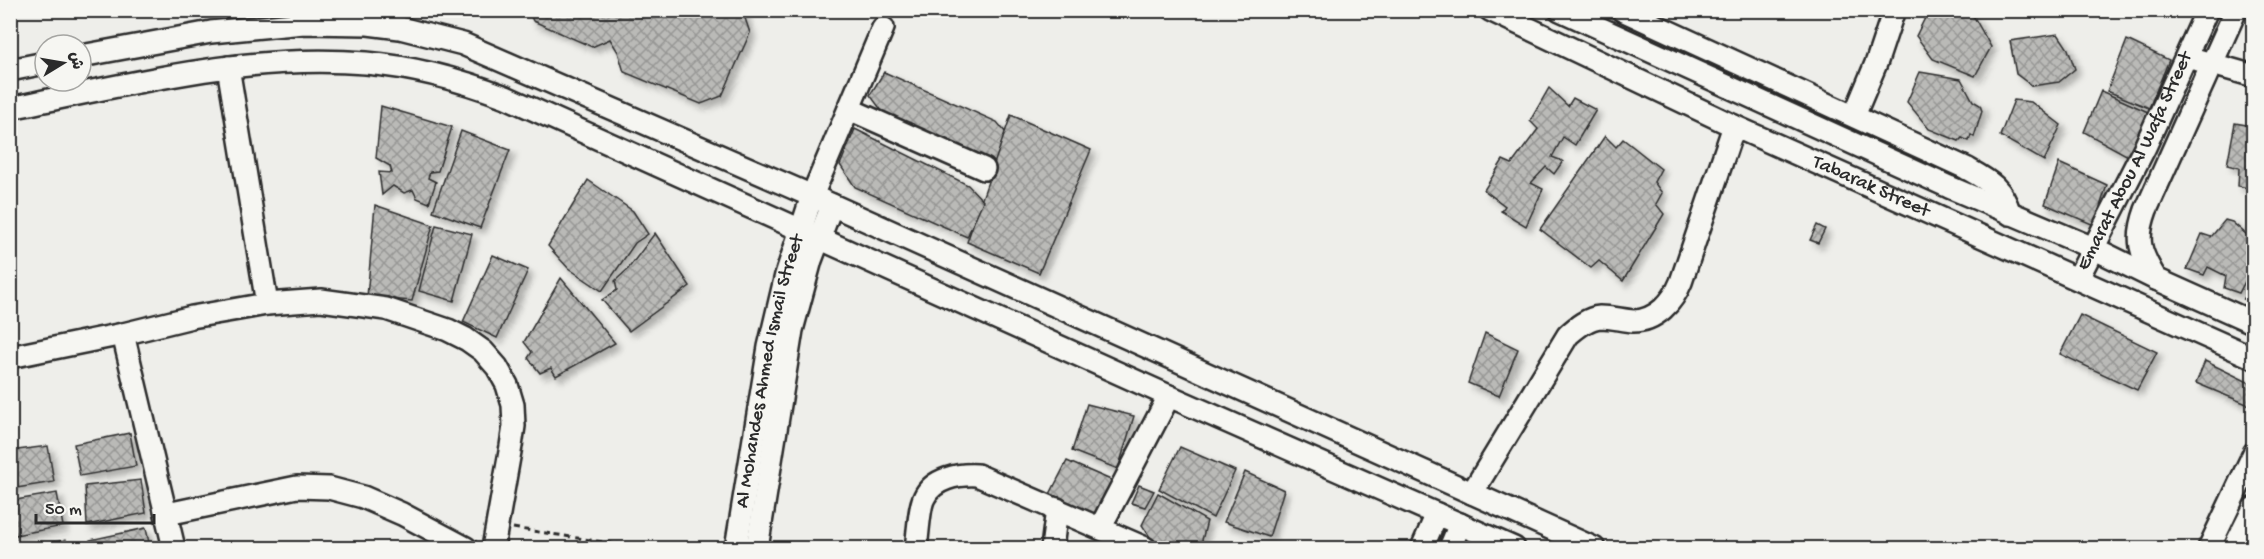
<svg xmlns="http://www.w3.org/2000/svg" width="2264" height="559" viewBox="0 0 2264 559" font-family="'Gochi Hand','Playpen Sans Arabic',sans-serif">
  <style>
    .building { fill: url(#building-cross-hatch); stroke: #2b2b2b; stroke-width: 1.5; filter: url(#shadow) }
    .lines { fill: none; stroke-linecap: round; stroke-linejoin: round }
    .minor-casing { stroke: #2b2b2b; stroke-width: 26 }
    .path { stroke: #2b2b2b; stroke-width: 3; stroke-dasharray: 6 4.5; stroke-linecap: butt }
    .minor { stroke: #f6f6f2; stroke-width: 21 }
    .labels { text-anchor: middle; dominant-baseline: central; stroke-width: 5; stroke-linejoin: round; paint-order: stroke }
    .street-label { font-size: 20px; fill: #2b2b2b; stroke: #f6f6f2 }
  </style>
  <defs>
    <pattern id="building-cross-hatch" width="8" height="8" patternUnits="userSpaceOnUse" patternTransform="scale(1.5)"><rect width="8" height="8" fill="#babab7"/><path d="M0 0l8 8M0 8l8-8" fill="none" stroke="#979795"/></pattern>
    <filter id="shadow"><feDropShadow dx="5" dy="5" stdDeviation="3" flood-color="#0004"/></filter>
  </defs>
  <rect width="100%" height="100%" fill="#eeeeea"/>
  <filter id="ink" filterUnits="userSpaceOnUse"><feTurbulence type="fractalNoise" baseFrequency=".0167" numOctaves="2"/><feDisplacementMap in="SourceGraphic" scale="12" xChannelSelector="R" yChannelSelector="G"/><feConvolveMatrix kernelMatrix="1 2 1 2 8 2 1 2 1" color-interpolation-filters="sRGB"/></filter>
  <g filter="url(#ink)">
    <g class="building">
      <path d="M528,10H739L743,12L750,33L722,96L701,104L624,72L618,52L610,39L592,47L533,21Z"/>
      <path d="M1929,10H1964L1974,17L1991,47L1975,76L1933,59L1916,36Z"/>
      <path d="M2058,34L2068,49L2075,69L2059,82L2032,86L2016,74L2010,41Z"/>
      <path d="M2127,40L2169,60L2149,108L2107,91Z"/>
      <path d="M884,72L997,122L1010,138L999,166L885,115L870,95Z"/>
      <path d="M1920,72L1961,79L1973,101L1980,105L1982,111L1974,137L1971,135L1969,141L1962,138L1959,141L1929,129L1907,102Z"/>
      <path d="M1549,88L1568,106L1573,98L1596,110L1575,145L1563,137L1552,157L1563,161L1554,174L1546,167L1531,183L1543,189L1526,226L1501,211L1505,206L1484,190L1503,160L1512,164L1538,129L1530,121Z"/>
      <path d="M2101,91L2148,112L2128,156L2084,132Z"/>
      <path d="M2014,100L2031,102L2061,125L2044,161L2000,136Z"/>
      <path d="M381,106L452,127L438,171L430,172L428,178L436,182L429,203L417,198L413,190L404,193L393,186L382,195L379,172L392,173L390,166L376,158Z"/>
      <path d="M1011,115L1091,150L1039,273L967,242Z"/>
      <path d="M2235,123L2252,126L2254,189L2238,186L2239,168L2227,165Z"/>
      <path d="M855,129L968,185L983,201L967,237L855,187L840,165Z"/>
      <path d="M461,131L510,150L480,228L433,211Z"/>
      <path d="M1605,136L1616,147L1623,139L1661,169L1654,182L1662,193L1656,204L1664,214L1623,281L1599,261L1591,268L1540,229Z"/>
      <path d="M2059,163L2107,185L2094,225L2045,204Z"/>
      <path d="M588,180L633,211L648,234L635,243L602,291L568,268L548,246Z"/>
      <path d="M375,205L433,225L412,301L367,297Z"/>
      <path d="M2225,220L2232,222L2247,235L2254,254V264L2239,293L2224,288L2226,276L2208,267L2204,275L2187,269L2202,234L2211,237Z"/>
      <path d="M436,225L472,234L454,301L419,291Z"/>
      <path d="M1817,225L1825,229L1818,243L1810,240Z"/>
      <path d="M655,233L690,286L629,331L602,300L617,290L615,281L628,269Z"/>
      <path d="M493,255L528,270L497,338L463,322Z"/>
      <path d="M561,278L615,343L556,376L551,368L540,373L528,358L532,352L524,342Z"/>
      <path d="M2080,315L2157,352L2137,390L2060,354Z"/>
      <path d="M1485,333L1518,349L1499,396L1468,383Z"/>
      <path d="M2205,361L2254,385V393L2249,405L2196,383Z"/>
      <path d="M1087,404L1134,416L1118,469L1072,451Z"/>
      <path d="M130,433L136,466L80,476L74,444Z"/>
      <path d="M48,446L54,482L10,489V451Z"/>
      <path d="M1180,447L1235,471L1213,518L1159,489Z"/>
      <path d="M1067,461L1113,481L1096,516L1047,500Z"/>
      <path d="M1245,472L1284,490L1269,537L1224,522Z"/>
      <path d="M141,480L146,513L87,525L85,486Z"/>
      <path d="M1139,485L1154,491L1145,507L1131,503Z"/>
      <path d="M57,493L63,526L10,536V501Z"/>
      <path d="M1158,493L1207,521L1200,548H1171L1152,540L1142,525Z"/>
      <path d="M146,528L150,548H91L90,540Z"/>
      <path d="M66,540L68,548H17Z"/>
    </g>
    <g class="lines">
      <defs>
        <g id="minor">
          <path id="s1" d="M1490,10L1734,126L2254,358"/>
          <path d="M1560,10L1949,187L2093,248L2156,279L2254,323"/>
          <path d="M1622,10L1966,168C1989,181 2002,187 2010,214"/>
          <path d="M81,56L211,32L304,23L368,24L400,28L463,44L812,196L1594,548"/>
          <path d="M2198,60L2254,76"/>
          <path d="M228,67L267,304"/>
          <path d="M10,70L45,63"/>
          <path d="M10,108C127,85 246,53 366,63C414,67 461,80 506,97L1169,396L1514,548"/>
          <path d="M849,109L984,169"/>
          <path d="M1854,116L1877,61L1894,10"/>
          <path id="s2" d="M2078,278L2145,147L2207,10"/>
          <path d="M2156,279C2140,253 2135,240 2146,210L2236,10"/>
          <path d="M123,334L174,548"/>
          <path d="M10,357L123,334L192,317L267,304L321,300L386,309L448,330L466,339L483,351L497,367L507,385L513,405L514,426L511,446L493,548"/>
          <path d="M1472,493L1568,335C1577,327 1588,318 1600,317C1611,317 1622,320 1633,321C1656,321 1673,302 1681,282L1734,126"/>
          <path d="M167,514L297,487L329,488L363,497L402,514L466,548"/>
          <path d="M1100,528L1169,396"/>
          <path id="s3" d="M736,548L769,347L786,275L812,196L883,28"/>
          <path d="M757,548L792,330L811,260L832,205"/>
          <path d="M916,548C918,536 919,507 924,498C933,478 959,474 977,475L1145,548"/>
          <path d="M1052,548L1057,509"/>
          <path d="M1422,548L1437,514"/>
          <path d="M1450,548L1460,524"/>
          <path d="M2209,548L2254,453"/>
          <path d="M2234,548L2254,508"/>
        </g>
      </defs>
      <use href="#minor" class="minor-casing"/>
      <g class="path">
        <path d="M2244,300L2254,277"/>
        <path d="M513,528L642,548"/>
      </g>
      <use href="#minor" class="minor"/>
    </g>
  </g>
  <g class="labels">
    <g class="street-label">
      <text stroke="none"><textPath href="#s2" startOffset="130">Emarat Abou Al Wafa Street</textPath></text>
      <text stroke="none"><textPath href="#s1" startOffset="420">Tabarak Street</textPath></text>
      <text stroke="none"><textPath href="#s3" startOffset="180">Al Mohandes Ahmed Ismail Street</textPath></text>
    </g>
  </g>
  <rect width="2264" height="559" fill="none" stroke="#f6f6f2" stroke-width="36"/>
  <rect x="18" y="18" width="2228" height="523" fill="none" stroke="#2b2b2b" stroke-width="2" filter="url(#ink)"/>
  <g transform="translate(63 63) rotate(79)"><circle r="28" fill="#f6f6f2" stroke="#a5a5a2" stroke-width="1.5"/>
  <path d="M0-4.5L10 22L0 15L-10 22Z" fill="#2b2b2b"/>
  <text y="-9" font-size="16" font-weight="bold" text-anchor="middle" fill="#2b2b2b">ش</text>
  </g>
  <path d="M36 514v9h118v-9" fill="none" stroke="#2b2b2b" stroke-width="3"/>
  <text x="45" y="514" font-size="18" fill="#2b2b2b" stroke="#f6f6f2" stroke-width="4.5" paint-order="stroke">50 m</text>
</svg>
